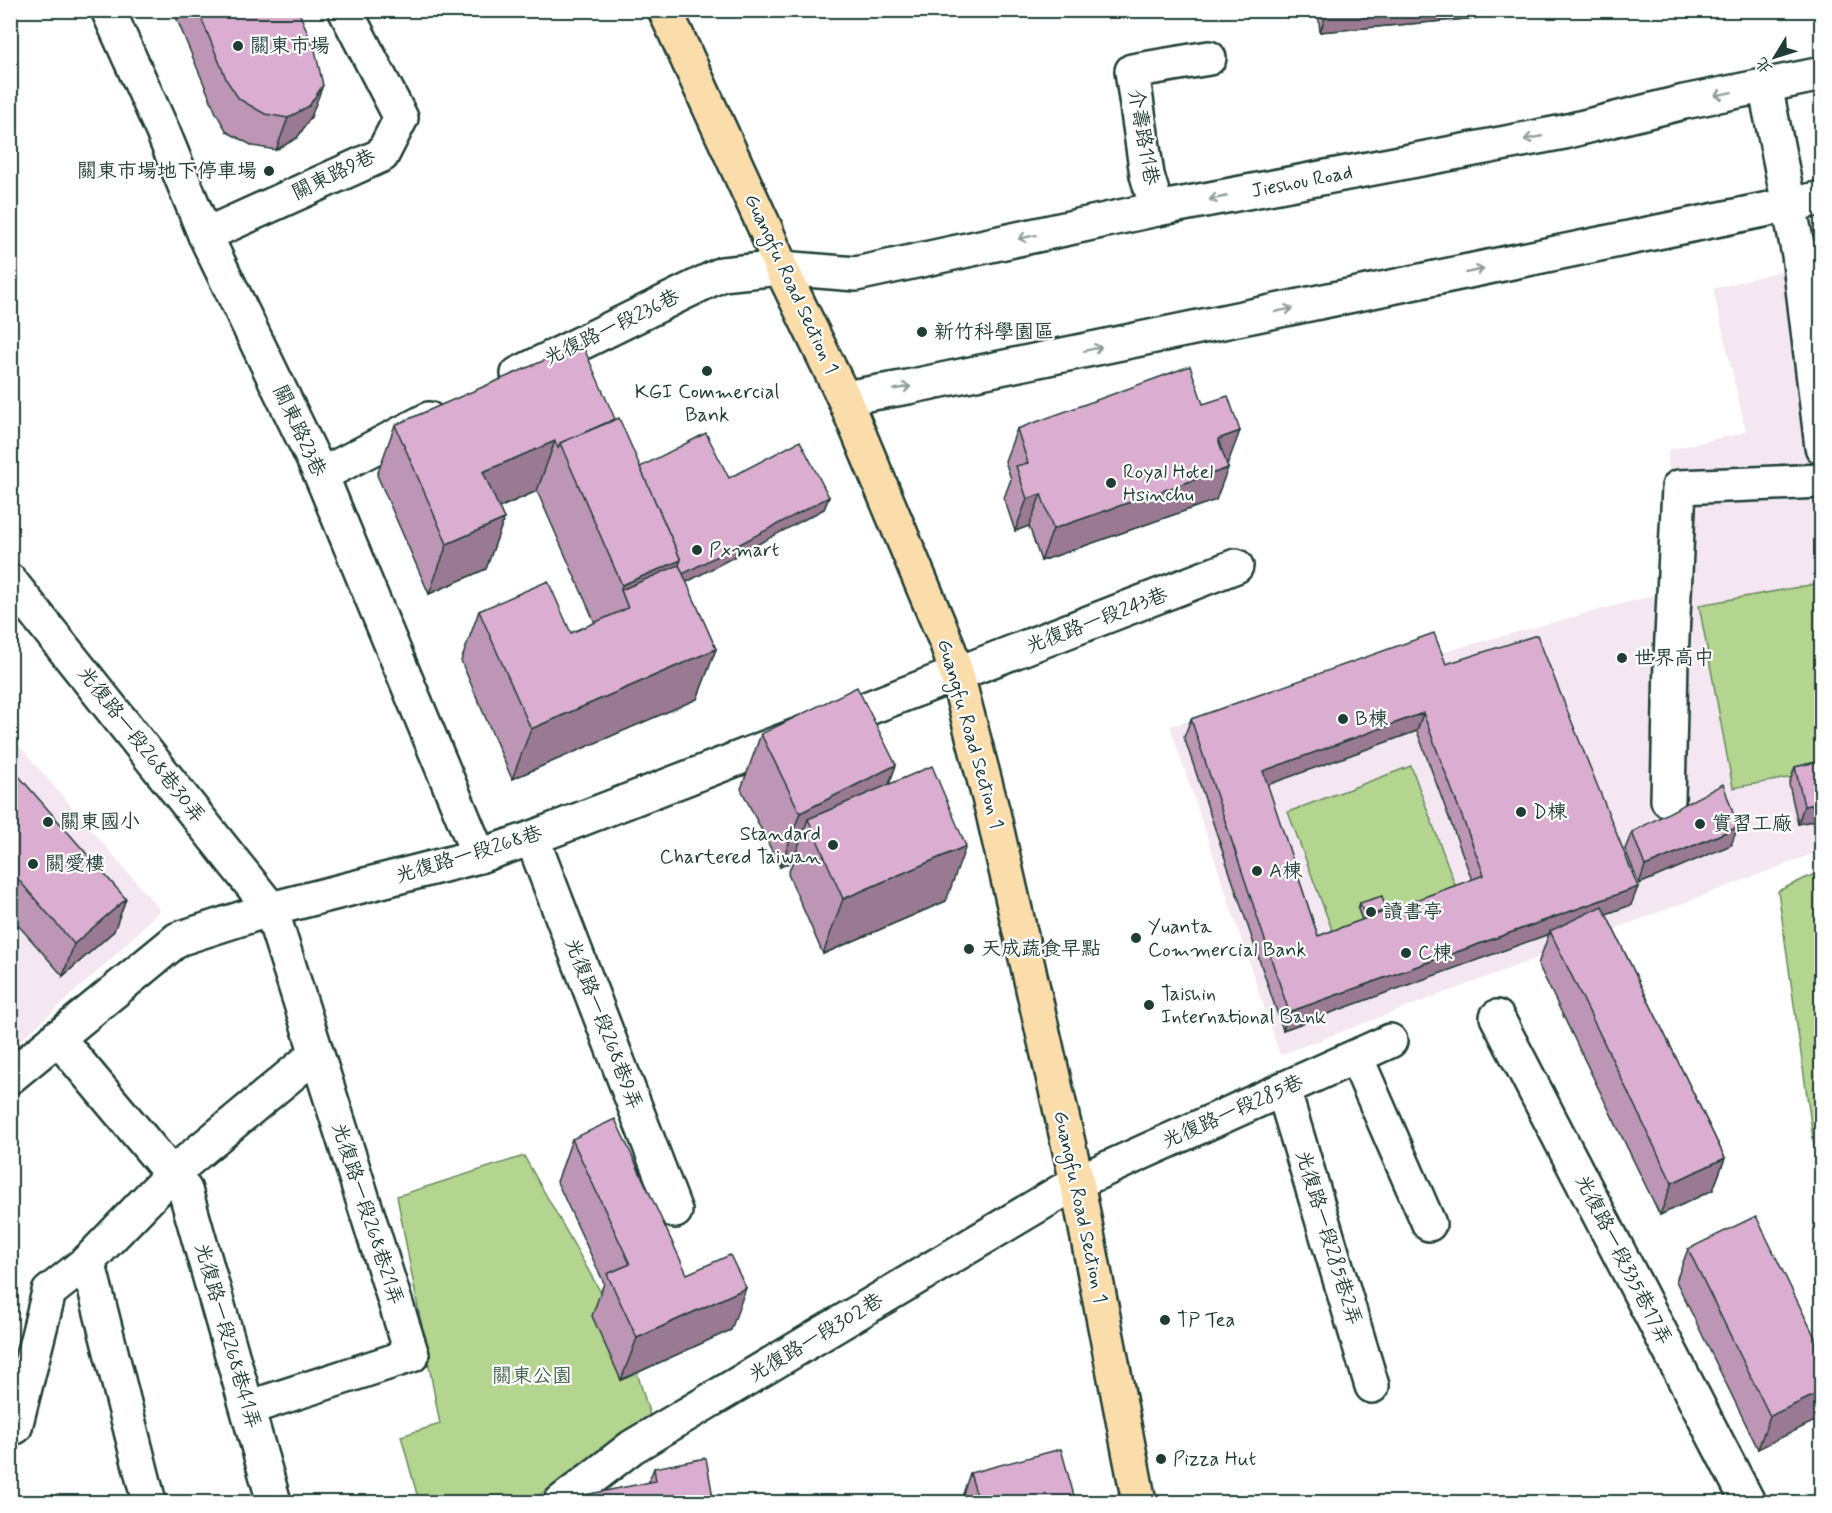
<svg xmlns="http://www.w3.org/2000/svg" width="1832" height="1513" viewBox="0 0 1832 1513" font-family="Mynerve,'LXGW WenKai TC',sans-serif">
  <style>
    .built { fill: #f4e7f1 }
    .green { fill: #b3d58f; stroke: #698962; stroke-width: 1.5 }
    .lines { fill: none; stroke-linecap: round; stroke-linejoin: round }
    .minor-casing { stroke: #1f3d34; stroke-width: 38 }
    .major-casing { stroke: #1f3d34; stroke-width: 38 }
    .minor { stroke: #fff; stroke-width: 33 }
    .major { stroke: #fbddab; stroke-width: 33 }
    .wall { fill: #bc96b4; stroke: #1f3d34; stroke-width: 1.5; fill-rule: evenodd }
    .shaded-wall { fill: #997a92; stroke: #1f3d34; stroke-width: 1.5 }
    .building { fill: #dbaed1; stroke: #1f3d34; stroke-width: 1.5; fill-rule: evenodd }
    .oneway { stroke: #8f9e9a }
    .poi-dot { fill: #1f3d34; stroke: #fff; stroke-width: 2 }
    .labels { text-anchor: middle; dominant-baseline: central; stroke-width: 4.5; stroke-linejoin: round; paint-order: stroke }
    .poi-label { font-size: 20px; fill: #1f3d34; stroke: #fff; text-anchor: start }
    .street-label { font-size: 20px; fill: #1f3d34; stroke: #fff }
    .park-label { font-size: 20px; fill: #44634b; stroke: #fff }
  </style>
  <rect width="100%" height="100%" fill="#fff"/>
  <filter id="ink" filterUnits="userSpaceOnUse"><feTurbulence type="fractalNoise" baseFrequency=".0167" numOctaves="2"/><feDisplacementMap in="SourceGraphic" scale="12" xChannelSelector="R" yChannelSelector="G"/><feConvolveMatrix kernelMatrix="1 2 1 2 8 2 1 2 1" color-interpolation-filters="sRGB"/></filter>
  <g filter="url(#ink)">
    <g class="built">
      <path d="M1821,260V851L1280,1055L1170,726L1673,590L1668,450L1746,432L1713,289Z"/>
      <path d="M10,735L160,910L110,960L11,1049Z"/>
    </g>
    <g class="green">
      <path d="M1821,583V772L1733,788L1699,605Z"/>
      <path d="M1411,766L1457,890L1334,935L1288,812Z"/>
      <path d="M1821,871V1178L1818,1174L1778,891Z"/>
      <path d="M524,1156L627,1339L651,1419L529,1502H419L401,1436L440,1424L397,1196Z"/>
    </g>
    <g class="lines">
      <defs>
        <g id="minor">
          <path d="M108,10L163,132L205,235L321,475L479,856"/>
          <path d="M1765,85L1799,255L1822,447"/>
          <path d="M1157,209L1147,175L1132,71L1209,58"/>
          <path d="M205,235L382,155L401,118L345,10"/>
          <path d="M518,374L722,274L781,268L856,274L1157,209L1564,132L1684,102L1822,74"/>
          <path d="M844,398L908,387L1822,198"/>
          <path d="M321,475L429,419"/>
          <path d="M10,581L271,909L412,1355L248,1408"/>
          <path d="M1668,800L1671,659L1679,487L1822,481"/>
          <path d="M532,838L675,1211"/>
          <path d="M1497,1017L1748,1502"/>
          <path d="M57,1037L185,1190L274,1502"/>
          <path d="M1356,1057L1429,1224"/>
          <path d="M10,1077L178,939L271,909L479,856L532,838L1236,566"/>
          <path d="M1283,1089L1372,1386"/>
          <path d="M88,1261L149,1502"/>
          <path d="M10,1427H15L49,1292L88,1261L173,1173L316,1054"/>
          <path d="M561,1502L632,1447L1077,1182L1390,1041"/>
        </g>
        <path id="major" d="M665,10L765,228L781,268L844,398L947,644L957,675L993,813L1077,1182L1139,1502"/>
      </defs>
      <use href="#minor" class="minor-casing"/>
      <use href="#major" class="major-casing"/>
      <use href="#minor" class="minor"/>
      <use href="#major" class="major"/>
    </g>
    <g class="wall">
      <path d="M173,10H298L311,117L297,138L276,150L253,146L227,132L216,113Z"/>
      <path d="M1318,10H1480L1477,18L1320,32Z"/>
      <path d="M1203,404L1228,463L1226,464L1216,500L1041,561L1029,526L1015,531L1004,498L1011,479L1005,461L1017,429Z"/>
      <path d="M615,419L640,467L729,478L829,497L824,509L686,582L716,649L697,699L512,779L461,661L479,611L571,633L595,623L537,491L499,508L504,519L486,569L429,594L377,475L395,425Z"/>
      <path d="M1446,664L1631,905L1606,914L1725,1158L1713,1190L1660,1215L1538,964L1549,934L1283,1030L1184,737L1191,719ZM1417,731L1472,880L1385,912L1386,910L1360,903L1358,909L1362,920L1318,936L1267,785Z"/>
      <path d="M761,734L896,765L889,784L946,901L823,954L788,874L793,861L780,867L741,789Z"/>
      <path d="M1821,761V819L1798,824L1789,784L1795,767Z"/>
      <path d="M10,766L114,931L63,976L10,916Z"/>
      <path d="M1632,832L1731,845L1639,884L1625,849Z"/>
      <path d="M572,1139L687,1274L731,1330L621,1380L592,1316L604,1283L557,1182Z"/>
      <path d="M1688,1249L1821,1350L1758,1449L1676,1281Z"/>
      <path d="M654,1468L714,1503H582L585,1495L648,1483Z"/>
      <path d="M970,1473L1076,1503H960Z"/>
    </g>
    <g class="shaded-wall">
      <path d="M1328,10H1480L1477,18L1320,32Z"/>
      <path d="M323,85L311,117L297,138L276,150L288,118Z"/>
      <path d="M1240,431L1228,463L1206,471L1218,439Z"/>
      <path d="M555,441L537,491L465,522L483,472Z"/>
      <path d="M1228,468L1216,500L1041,561L1053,529Z"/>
      <path d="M1041,494L1029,526L1015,531L1027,499Z"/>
      <path d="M829,497L824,509L670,591L628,608L621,590L622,585Z"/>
      <path d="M504,519L486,569L429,594L447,544Z"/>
      <path d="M716,649L697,699L512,779L531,729Z"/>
      <path d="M1423,713L1417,731L1256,789L1263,771Z"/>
      <path d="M896,765L876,820L808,819L793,861L780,867L800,813Z"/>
      <path d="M1821,803V819L1798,824L1804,806Z"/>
      <path d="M1738,827L1731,845L1639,884L1645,866Z"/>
      <path d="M966,846L946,901L823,954L843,899Z"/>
      <path d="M1638,887L1631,905L1551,934L1550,931L1549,934L1283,1030L1289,1012Z"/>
      <path d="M126,899L114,931L63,976L74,944Z"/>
      <path d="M1386,910L1384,916L1362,923L1365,917Z"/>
      <path d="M1725,1158L1713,1190L1660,1215L1672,1183Z"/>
      <path d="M746,1288L731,1330L621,1380L637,1338Z"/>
      <path d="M1821,1392V1418L1758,1449L1770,1416Z"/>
    </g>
    <g class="building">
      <path d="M198,10H298L315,50L323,85L309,106L288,118L265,114L239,99L227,81Z"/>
      <path d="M582,344L615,419L560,443L558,448L555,441L483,472L504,519L447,544L395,425Z"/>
      <path d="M1190,366L1203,404L1228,396L1240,431L1218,439L1228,468L1053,529L1041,494L1027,499L1016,466L1028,463L1017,429Z"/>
      <path d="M619,418L681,560L622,585L560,443Z"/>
      <path d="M706,433L729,478L800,441L829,497L683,574L679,565L681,560L640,467Z"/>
      <path d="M679,565L716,649L531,729L479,611L548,581L571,633L628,608L621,590Z"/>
      <path d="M1434,633L1446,664L1537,635L1638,887L1289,1012L1191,719ZM1423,713L1484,875L1318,936L1263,771Z"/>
      <path d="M857,687L896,765L800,813L761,734Z"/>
      <path d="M1821,761V803L1804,806L1795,767Z"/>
      <path d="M10,766L126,899L74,944L10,870Z"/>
      <path d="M932,766L966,846L843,899L808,819Z"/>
      <path d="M1723,784L1738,827L1645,866L1632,832Z"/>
      <path d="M1382,896L1386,910L1365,917L1360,903Z"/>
      <path d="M1602,906L1725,1158L1672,1183L1550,931Z"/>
      <path d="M615,1119L687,1274L730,1255L746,1288L637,1338L607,1274L630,1264L572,1139Z"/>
      <path d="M1756,1216L1821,1350V1392L1770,1416L1688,1249Z"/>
      <path d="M1061,1449L1076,1503H979L970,1473Z"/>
      <path d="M706,1458L714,1503H586L585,1495L656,1481L654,1468Z"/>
    </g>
    <defs><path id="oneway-shaft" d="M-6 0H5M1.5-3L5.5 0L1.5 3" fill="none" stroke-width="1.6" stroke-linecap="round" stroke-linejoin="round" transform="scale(1.5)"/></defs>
    <g class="oneway">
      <use href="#oneway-shaft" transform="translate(1723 94) rotate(168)"/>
      <use href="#oneway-shaft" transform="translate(1533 138) rotate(169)"/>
      <use href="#oneway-shaft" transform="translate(1218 198) rotate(169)"/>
      <use href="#oneway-shaft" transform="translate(1027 237) rotate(168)"/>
      <use href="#oneway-shaft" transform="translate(1475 271) rotate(-12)"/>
      <use href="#oneway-shaft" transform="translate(1284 310) rotate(-12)"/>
      <use href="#oneway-shaft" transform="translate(1093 349) rotate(-12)"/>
      <use href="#oneway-shaft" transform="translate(902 388) rotate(-10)"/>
    </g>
  </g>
  <g class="poi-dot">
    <circle cx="238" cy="46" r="6"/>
    <circle cx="269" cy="171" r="6"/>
    <circle cx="922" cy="332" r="6"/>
    <circle cx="707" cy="371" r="6"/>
    <circle cx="1111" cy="483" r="6"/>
    <circle cx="697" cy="550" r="6"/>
    <circle cx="1622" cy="658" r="6"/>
    <circle cx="1343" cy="719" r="6"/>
    <circle cx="1521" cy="812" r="6"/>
    <circle cx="48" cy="822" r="6"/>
    <circle cx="1700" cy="824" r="6"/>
    <circle cx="833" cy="845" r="6"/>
    <circle cx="33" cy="864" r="6"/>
    <circle cx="1257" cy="871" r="6"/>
    <circle cx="1371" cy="912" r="6"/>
    <circle cx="1136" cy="938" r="6"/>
    <circle cx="969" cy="949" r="6"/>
    <circle cx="1406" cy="953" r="6"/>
    <circle cx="1149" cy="1005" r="6"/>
    <circle cx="1165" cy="1320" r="6"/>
    <circle cx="1161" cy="1459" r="6"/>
  </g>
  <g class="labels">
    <g class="poi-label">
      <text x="250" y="46">關東市場</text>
      <text x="257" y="171" text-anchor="end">關東市場地下停車場</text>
      <text x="934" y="332">新竹科學園區</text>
      <text x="707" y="392" text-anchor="middle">KGI Commercial<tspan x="707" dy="23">Bank</tspan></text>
      <text x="1123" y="472">Royal Hotel<tspan x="1123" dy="23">Hsinchu</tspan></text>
      <text x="709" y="550">Pxmart</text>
      <text x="1634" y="658">世界高中</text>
      <text x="1355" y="719">B棟</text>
      <text x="1533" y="812">D棟</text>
      <text x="60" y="822">關東國小</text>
      <text x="1712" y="824">實習工廠</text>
      <text x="821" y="834" text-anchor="end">Standard<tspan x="821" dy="23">Chartered Taiwan</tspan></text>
      <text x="45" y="864">關愛樓</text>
      <text x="1269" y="871">A棟</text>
      <text x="1383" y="912">讀書亭</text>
      <text x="1148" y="927">Yuanta<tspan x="1148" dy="23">Commercial Bank</tspan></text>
      <text x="981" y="949">天成蔬食早點</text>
      <text x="1418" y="953">C棟</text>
      <text x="1161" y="994">Taishin<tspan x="1161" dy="23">International Bank</tspan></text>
      <text x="1177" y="1320">TP Tea</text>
      <text x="1173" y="1459">Pizza Hut</text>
    </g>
    <g class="street-label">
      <text transform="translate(1143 137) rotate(80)">介壽路11巷</text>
      <text transform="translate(334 175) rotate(-26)">關東路9巷</text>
      <text transform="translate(1302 182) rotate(-11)">Jieshou Road</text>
      <text transform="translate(791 284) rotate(65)">Guangfu Road Section 1</text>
      <text transform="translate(612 328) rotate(-26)">光復路一段236巷</text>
      <text transform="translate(299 431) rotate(65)">關東路23巷</text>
      <text transform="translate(1097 621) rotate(-21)">光復路一段243巷</text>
      <text transform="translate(970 734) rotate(74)">Guangfu Road Section 1</text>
      <text transform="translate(141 745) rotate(52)">光復路一段268巷30弄</text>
      <text transform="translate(469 855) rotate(-17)">光復路一段268巷</text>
      <text transform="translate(603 1024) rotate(69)">光復路一段268巷9弄</text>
      <text transform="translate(1233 1112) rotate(-24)">光復路一段285巷</text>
      <text transform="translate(1080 1207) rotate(78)">Guangfu Road Section 1</text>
      <text transform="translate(367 1214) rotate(72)">光復路一段268巷21弄</text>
      <text transform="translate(1328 1238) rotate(73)">光復路一段285巷2弄</text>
      <text transform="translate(1623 1260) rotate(63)">光復路一段335巷17弄</text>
      <text transform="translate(227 1336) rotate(74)">光復路一段268巷41弄</text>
      <text transform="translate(816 1338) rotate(-31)">光復路一段302巷</text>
    </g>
    <g class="park-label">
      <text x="532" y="1376">關東公園</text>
    </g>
  </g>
  <rect width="1832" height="1513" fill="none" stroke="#fff" stroke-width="36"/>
  <rect x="18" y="18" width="1796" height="1477" fill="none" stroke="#1f3d34" stroke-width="2" filter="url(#ink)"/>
  <g transform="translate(1775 57) rotate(232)" stroke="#ffffff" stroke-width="4.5" paint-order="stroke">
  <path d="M0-4.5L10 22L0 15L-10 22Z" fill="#1f3d34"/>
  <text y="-9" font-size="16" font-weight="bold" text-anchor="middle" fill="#1f3d34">北</text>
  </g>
</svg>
